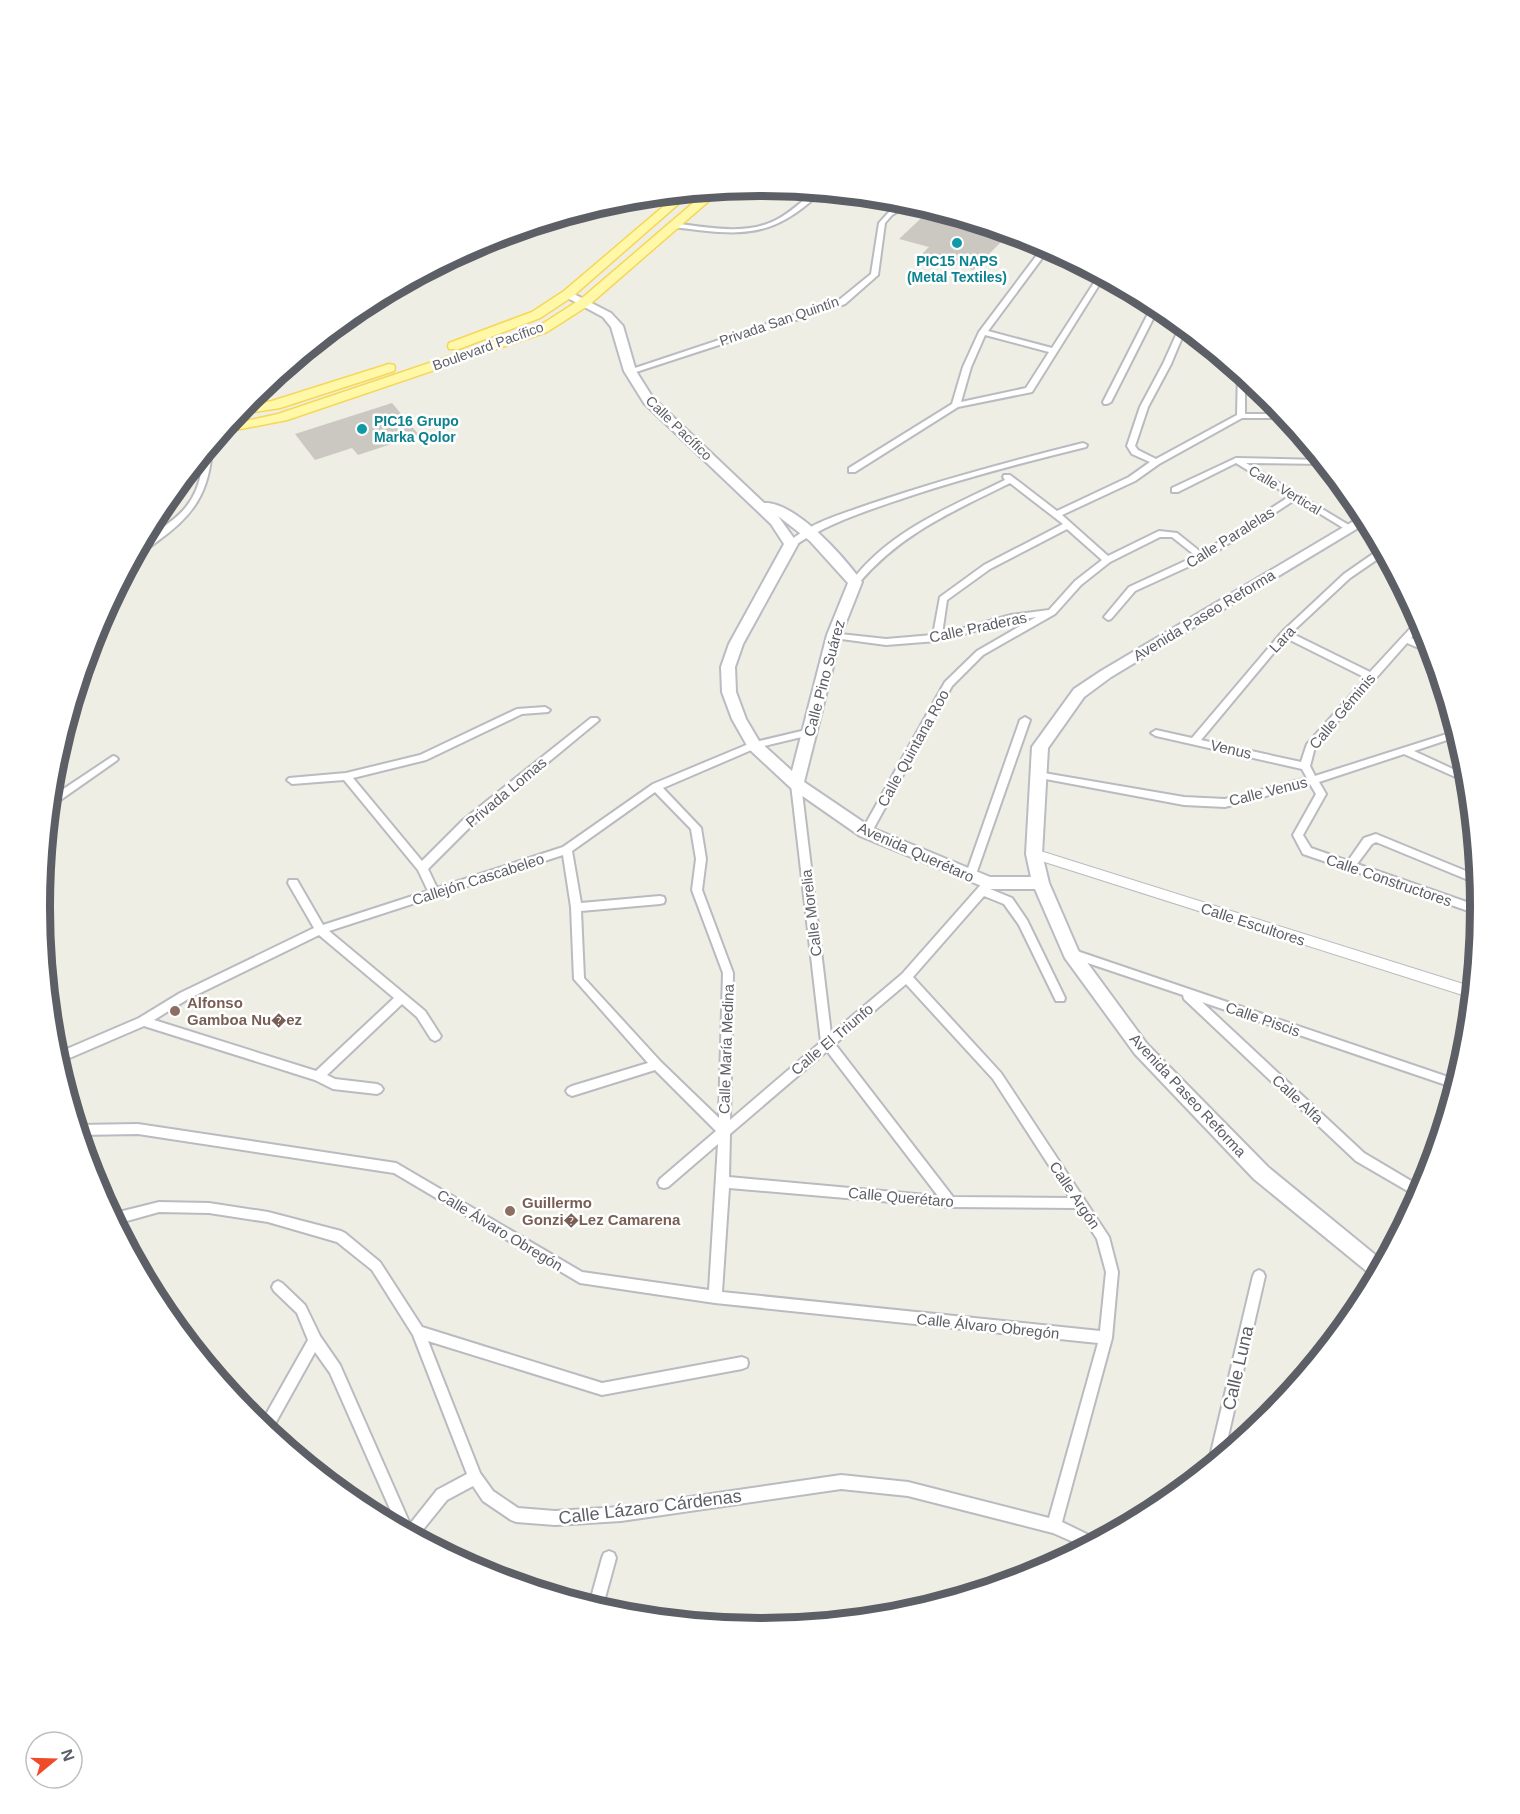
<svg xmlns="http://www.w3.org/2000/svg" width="1520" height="1814" viewBox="0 0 1520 1814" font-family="Arial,sans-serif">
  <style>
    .building { fill: #cac8c1 }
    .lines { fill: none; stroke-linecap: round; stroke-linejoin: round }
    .minor-casing { stroke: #b9bbc0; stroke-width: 4 }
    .tertiary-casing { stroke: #b9bbc0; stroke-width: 2 }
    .secondary-casing { stroke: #b9bcc3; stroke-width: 4 }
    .primary-casing { stroke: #f6d756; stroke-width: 3 }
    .minor { fill: #fff; fill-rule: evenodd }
    .tertiary { fill: #fff; fill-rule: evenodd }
    .secondary { fill: #fff; fill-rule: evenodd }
    .primary { fill: #fff8a9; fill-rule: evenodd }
    .culture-dot { fill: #0f9aa8; stroke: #fff; stroke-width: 2 }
    .education-dot { fill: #8d6e63; stroke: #fff; stroke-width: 2 }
    .labels { text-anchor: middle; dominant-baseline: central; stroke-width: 5; stroke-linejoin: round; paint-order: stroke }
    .far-culture-label { font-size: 14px; font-weight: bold; fill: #0d838f; stroke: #fff }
    .far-street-label { font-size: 14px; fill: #5c5f65; stroke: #fff }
    .street-label { font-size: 15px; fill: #5c5f65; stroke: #fff }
    .education-label { font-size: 15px; font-weight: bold; fill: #785e54; stroke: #fff; text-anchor: start }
    .near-street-label { font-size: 18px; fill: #5c5f65; stroke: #fff }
    .rim { fill: none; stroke: #5c5f65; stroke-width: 8 }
  </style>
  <rect width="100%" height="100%" fill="#efeee4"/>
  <g class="building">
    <path d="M931,209L955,216L1010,233L973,270L921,255L929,247L899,239Z"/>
    <path d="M392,403L419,435L358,455L352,448L315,460L295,434Z"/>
  </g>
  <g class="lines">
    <defs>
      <g id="minor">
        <path d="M815,191L821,192C770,241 739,235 673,227L670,225L673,223C706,227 745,236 776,220C790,213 802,201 815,191Z"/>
        <path d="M906,201L912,203L892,215L885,223L878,275L845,304L633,373L626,371L839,300L871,274L879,223L888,213Z"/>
        <path d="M1045,246L1050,248L1049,250L1076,263L1072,262L1046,253L988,331L1052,348L1099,275L1104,277L1032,392L958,407L855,472H849V468L952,404L963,367L979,332L1040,251L1041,249ZM985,335L1049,352L1026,388L961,402L971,367Z"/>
        <path d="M1153,304L1159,307L1111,402L1107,404H1104L1103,402Z"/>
        <path d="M1181,324L1186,328L1171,364L1148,407L1135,446L1138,450L1156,459L1237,415L1238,371L1245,377V414H1283L1287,418H1242L1159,464L1135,481L1062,515L1108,556L1159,531L1177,533L1202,553L1290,496L1236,463L1178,492H1172V488L1236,458L1321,460L1325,464L1246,463L1352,527L1348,530L1345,529L1296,499L1205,559L1135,591L1111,619L1108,620L1104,617L1129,587L1196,556L1172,537H1160L1110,562L1081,585L1055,614L983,655L952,686L870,835H862L861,832L945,682L977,651L1036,617L1011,621L937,641L886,645L834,638L829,635L831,633L886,639L933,635L940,597L984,565L1063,524L1010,483C952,512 901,533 858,584H852L851,582C889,531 950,507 1005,480L1003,477L1004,475H1010L1057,511L1129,477L1150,462L1132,454L1127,446L1140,407L1163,364ZM1067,529L1102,560L1075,581L1049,610L1011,615L942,634L947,600L990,569Z"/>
        <path d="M1083,443L1087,445L1086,447C1025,462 964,478 904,498C866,511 828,523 794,546L791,547L787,544C808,523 842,514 870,504C940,480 1011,461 1083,443Z"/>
        <path d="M209,447L212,449C209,492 194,515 159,540C152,545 144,553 135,554C145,536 172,525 186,507C195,496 200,482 202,468C204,458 202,456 209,447Z"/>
        <path d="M1380,549H1382L1385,554L1350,578L1291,633L1370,672L1419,619L1423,625L1411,638L1431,647L1433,654L1407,643L1315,747L1310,766L1315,776L1450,733L1456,729L1458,736L1456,737L1414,751L1468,776L1469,783L1404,754L1319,782L1326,794L1303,835L1311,848L1348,861L1364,838L1376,834L1478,876V884L1376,842L1372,844L1357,864L1481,907L1480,915L1351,870H1345L1344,868L1303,854L1293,835L1316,794L1310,784L1225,807L1184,805L1035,777L1033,775L1038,772L1184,797L1225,799L1307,778L1302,769L1156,736L1151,733L1156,730L1192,738L1282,632L1344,574ZM1286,638L1366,678L1307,744L1301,762L1201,740Z"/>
        <path d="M545,707L550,710L548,712L522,714L426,760L353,778L422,861L463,820L591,718H597L599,720L597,722L471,826L428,869L437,888L563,847L653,784L751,743L810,729L815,732L810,735L756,748L663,788L701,828L706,859L702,890L733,973L730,1120L821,1042L791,784L793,782L796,780L801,784L831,1034L902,974L985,880L989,879L994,883L990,889L1012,898L1027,920L1065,998L1064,1001H1056L1019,925L1004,904L984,896L913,977L1001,1073L1109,1237L1118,1272L1112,1338L1062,1522L1099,1540L1085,1547L1053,1533L908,1496L841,1489L621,1521L555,1525L516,1522L511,1520L483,1501L473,1486L447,1500L417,1537L398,1527L330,1373L315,1352L270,1433L260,1425L308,1340L297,1313L274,1291L272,1287L274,1283L278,1281L282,1283L305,1305L320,1336L340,1365L410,1524L437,1490L467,1474L413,1335L372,1270L337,1242L268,1222L209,1213L159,1212L116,1224L111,1214L159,1202L209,1203L268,1212L341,1231L345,1233L380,1262L422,1327L602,1383L742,1357L747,1359L748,1363L747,1367L742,1369L602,1395L428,1341L480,1473L493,1491L518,1508L555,1511L621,1507L841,1475L908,1482L1049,1518L1098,1343L715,1303L580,1283L394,1173L138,1134L79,1135L76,1126L78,1125L138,1124L396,1163L582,1272L709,1290L718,1144L668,1187L664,1188L660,1187L658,1183L660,1179L716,1131L655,1070L572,1096L568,1094L566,1091L568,1088L572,1086L648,1063L574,979L571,907L563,855L329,931L425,1011L441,1036L439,1039L435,1041L431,1039L417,1017L402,1004L327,1075L335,1079L377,1084L381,1086L383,1089L381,1092L377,1094L333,1089L315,1080L144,1026L58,1063L55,1054L139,1018L180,993L314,928L288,883L289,880H297L323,925L428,891L418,870L344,780L292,784L287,780L289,778L346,773L420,755L517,709ZM655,792L691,829L696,859L692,890L723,973L719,1118L661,1062L584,978L581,911L660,904L664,903L665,900L664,897L660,896L581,903L572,851ZM319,935L394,998L316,1071L154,1020L188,999ZM906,984L993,1079L1070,1198L953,1197L835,1044ZM827,1051L938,1196L729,1177L730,1134ZM729,1188L950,1207L1077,1208L1097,1239L1106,1272L1100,1331L722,1292Z"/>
        <path d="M1025,717L1030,720L975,877L974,880H966L965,877L1020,720Z"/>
        <path d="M113,756L116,757L118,759L116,761L49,808L50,798Z"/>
        <path d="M1071,949L1457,1080L1455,1088L1202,1002L1364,1153L1423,1188L1418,1197L1356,1161L1184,999L1183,995L1067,956L1066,953L1067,950Z"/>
        <path d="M1259,1270L1263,1272L1265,1276L1224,1454L1211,1465L1209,1461L1253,1276L1255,1272Z"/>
        <path d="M609,1551L614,1553L616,1558L602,1609L589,1605L602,1558L604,1553Z"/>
      </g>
      <path id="tertiary" d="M1034,849L1473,987L1472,998L1029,857L1027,854Z"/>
      <path id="secondary" d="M568,291L611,313L623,326L636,371L653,398L764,503C795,501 845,558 862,582L841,635L804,782L872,828L990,877H1031L1026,854L1032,747L1074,689L1101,671L1364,515L1368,522L1111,677L1084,697L1048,748L1042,854L1049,883L1078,950L1147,1044L1268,1167L1384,1262L1375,1278L1254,1179L1135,1054L1065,958L1035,889H989L860,836L791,788L749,749L732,719L722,692L721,667L729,644L784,544L771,524L644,403L624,371L611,327L603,317L564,296V292ZM778,516L810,541L848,583L827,635L792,771L759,741L746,719L736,692L735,667L743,644L798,544Z"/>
      <g id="primary">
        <path d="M719,190L718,193L589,305L547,332L287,420L220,433L227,425L278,414L539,326L581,299L707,191Z"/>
        <path d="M691,193L572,297L540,318L459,349H449L448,346L449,343L532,312L564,291L678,194Z"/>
        <path d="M389,364L394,365L395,368L394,371L280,408L235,415L242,407L272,401Z"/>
      </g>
    </defs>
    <use href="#minor" class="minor-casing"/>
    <use href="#tertiary" class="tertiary-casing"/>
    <use href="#secondary" class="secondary-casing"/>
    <use href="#primary" class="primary-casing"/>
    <use href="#minor" class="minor"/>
    <use href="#tertiary" class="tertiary"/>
    <use href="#secondary" class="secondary"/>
    <use href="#primary" class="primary"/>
  </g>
  <g class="culture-dot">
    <circle cx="957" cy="243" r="6"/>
    <circle cx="362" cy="429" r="6"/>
  </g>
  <g class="education-dot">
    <circle cx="175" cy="1011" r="6"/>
    <circle cx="510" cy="1211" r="6"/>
  </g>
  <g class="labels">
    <g class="far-culture-label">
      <text x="957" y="261">PIC15 NAPS<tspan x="957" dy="16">(Metal Textiles)</tspan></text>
      <text x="374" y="421" text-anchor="start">PIC16 Grupo<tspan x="374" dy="16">Marka Qolor</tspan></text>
    </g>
    <g class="far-street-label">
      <text transform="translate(779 321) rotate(-19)">Privada San Quintín</text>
      <text transform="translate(488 346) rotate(-20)">Boulevard Pacífico</text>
      <text transform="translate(679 428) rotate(44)">Calle Pacífico</text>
      <text transform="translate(1285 490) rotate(31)">Calle Vertical</text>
    </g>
    <g class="street-label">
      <text transform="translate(1230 537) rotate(-32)">Calle Paralelas</text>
      <text transform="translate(1204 615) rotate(-31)">Avenida Paseo Reforma</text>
      <text transform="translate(978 627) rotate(-12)">Calle Praderas</text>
      <text transform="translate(1282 639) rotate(-47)">Lara</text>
      <text transform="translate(824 678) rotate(-75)">Calle Pino Suárez</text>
      <text transform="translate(1342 711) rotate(-50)">Calle Géminis</text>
      <text transform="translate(913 748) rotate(-61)">Calle Quintana Roo</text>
      <text transform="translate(1231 749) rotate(13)">Venus</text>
      <text transform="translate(1268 791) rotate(-14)">Calle Venus</text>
      <text transform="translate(506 792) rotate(-40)">Privada Lomas</text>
      <text transform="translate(916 852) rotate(24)">Avenida Querétaro</text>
      <text transform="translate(478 879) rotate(-18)">Callejón Cascabeleo</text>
      <text transform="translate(1389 880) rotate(19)">Calle Constructores</text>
      <text transform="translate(811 913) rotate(-97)">Calle Morelia</text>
      <text transform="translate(1253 924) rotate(18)">Calle Escultores</text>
      <text transform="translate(1263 1019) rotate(19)">Calle Piscis</text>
      <text transform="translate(832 1039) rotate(-40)">Calle El Triunfo</text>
      <text transform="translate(726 1049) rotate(-88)">Calle María Medina</text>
      <text transform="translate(1188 1095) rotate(47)">Avenida Paseo Reforma</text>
      <text transform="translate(1298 1099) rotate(43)">Calle Alfa</text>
      <text transform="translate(1075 1195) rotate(56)">Calle Argón</text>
      <text transform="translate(901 1197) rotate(5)">Calle Querétaro</text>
      <text transform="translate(500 1230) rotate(31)">Calle Álvaro Obregón</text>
      <text transform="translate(988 1326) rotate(6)">Calle Álvaro Obregón</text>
    </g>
    <g class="education-label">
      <text x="187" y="1002">Alfonso<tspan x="187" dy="17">Gamboa Nu�ez</tspan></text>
      <text x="522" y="1202">Guillermo<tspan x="522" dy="17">Gonzi�Lez Camarena</tspan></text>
    </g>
    <g class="near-street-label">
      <text transform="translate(1238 1368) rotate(-77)">Calle Luna</text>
      <text transform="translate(650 1507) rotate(-7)">Calle Lázaro Cárdenas</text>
    </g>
  </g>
  <path d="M0 0H1520V1814H0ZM760 196H760A710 710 0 0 1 1470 906V908A710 710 0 0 1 760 1618H760A710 710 0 0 1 50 908V906A710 710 0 0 1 760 196Z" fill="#fff" fill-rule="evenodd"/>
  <path class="rim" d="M760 196H760A710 710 0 0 1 1470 906V908A710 710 0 0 1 760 1618H760A710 710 0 0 1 50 908V906A710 710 0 0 1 760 196Z"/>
  <g transform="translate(54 1760) rotate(71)"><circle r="28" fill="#ffffff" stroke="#bebfc1" stroke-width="1.5"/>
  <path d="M0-4.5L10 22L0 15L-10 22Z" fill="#ef4a2a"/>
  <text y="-9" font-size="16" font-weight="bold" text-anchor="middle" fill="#5c5f65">N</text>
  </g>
</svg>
